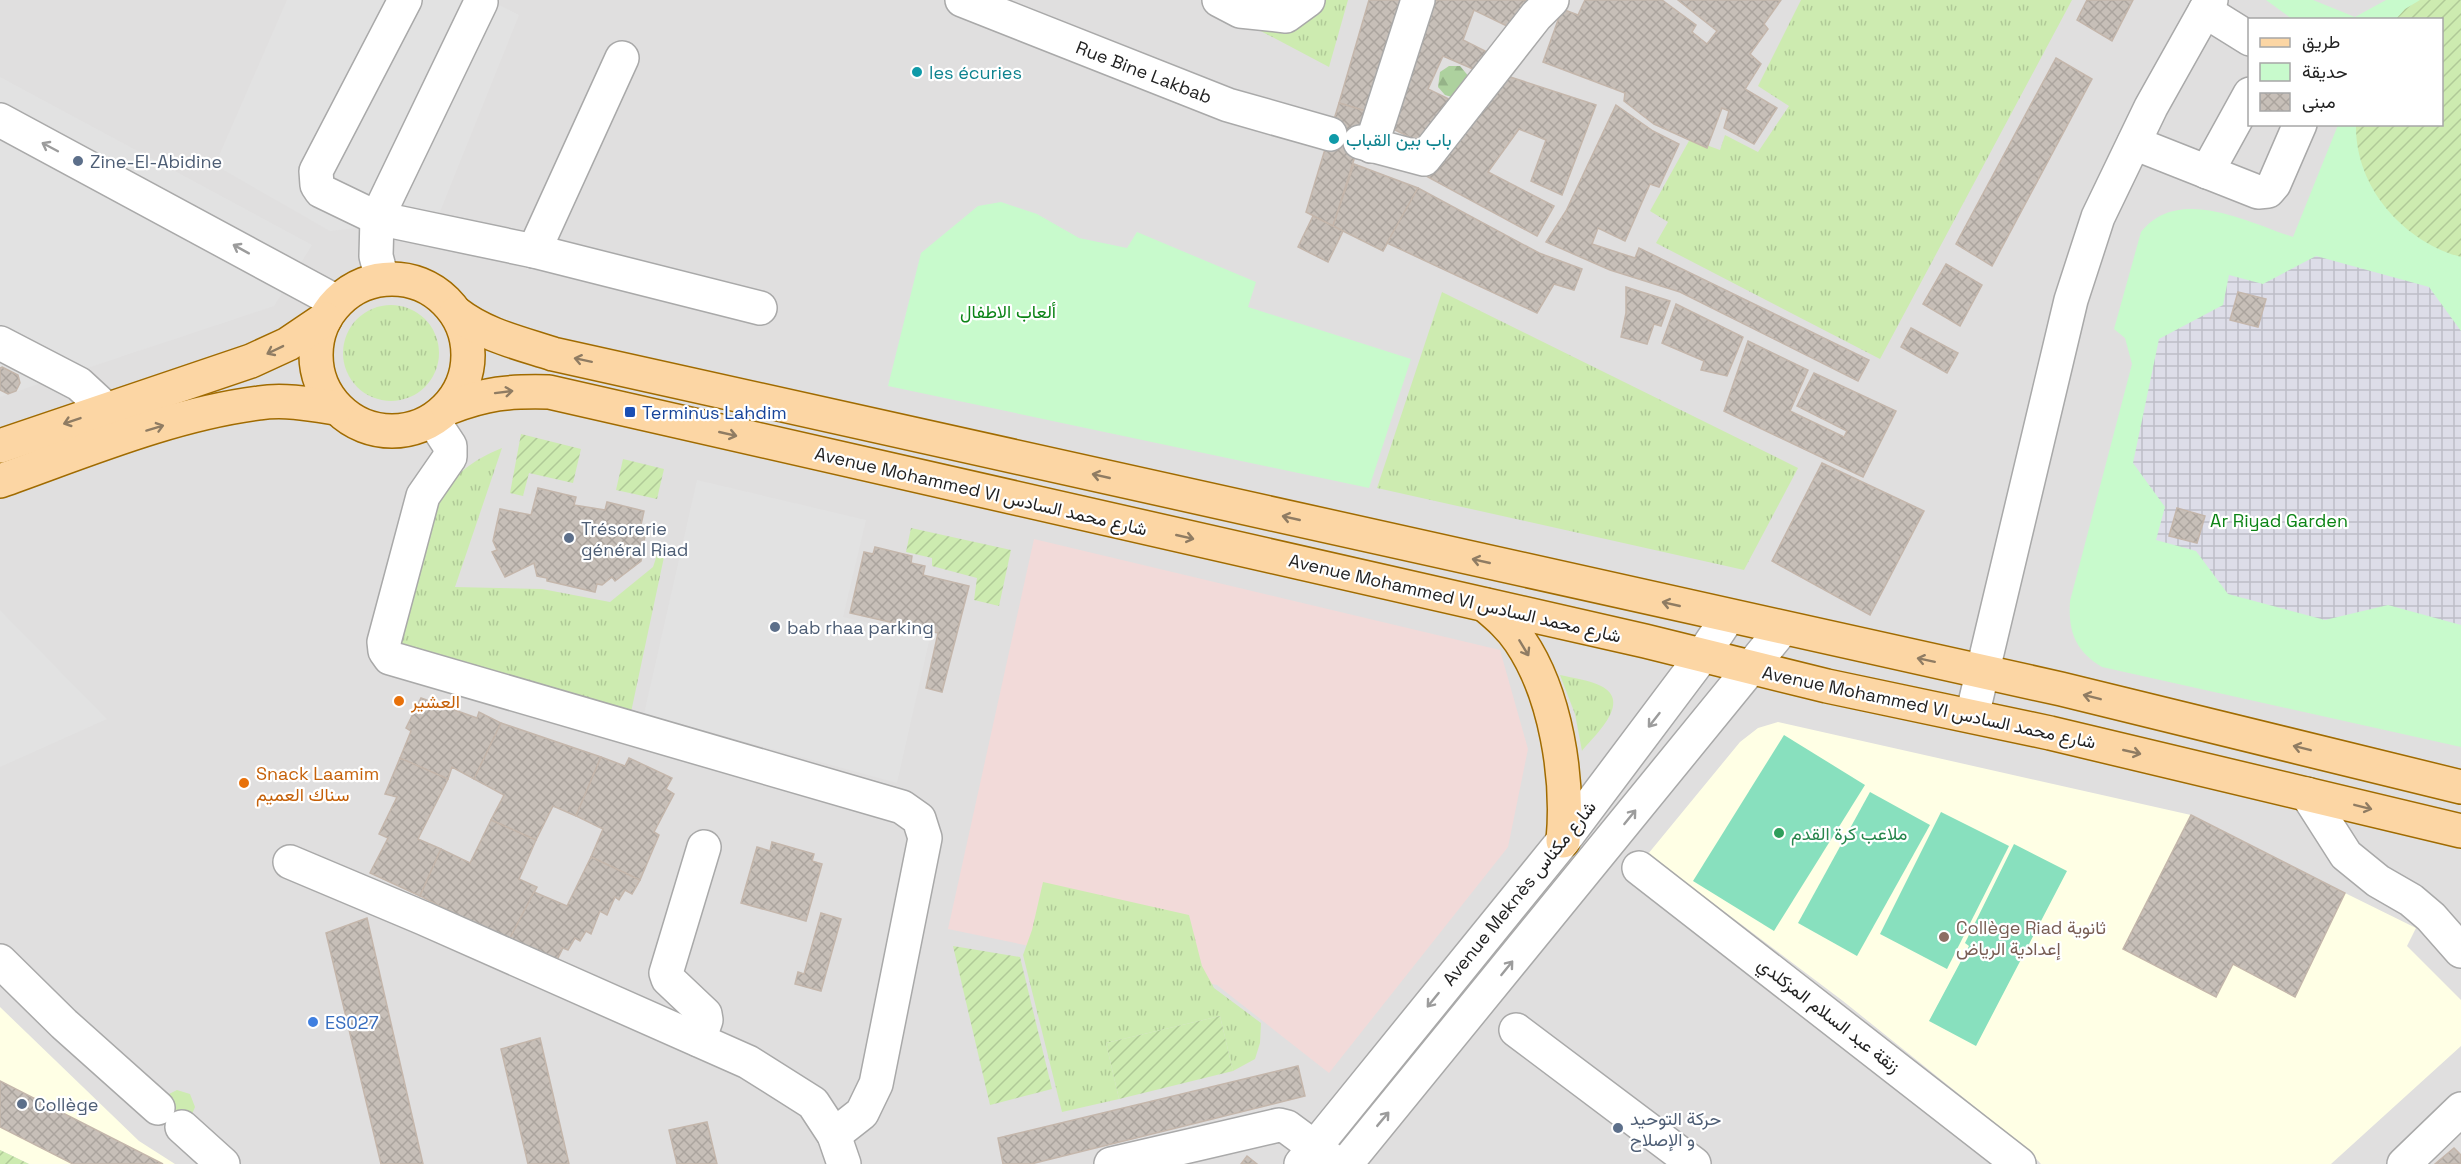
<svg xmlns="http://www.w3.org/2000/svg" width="2461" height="1164" viewBox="0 0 2461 1164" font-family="'Space Grotesk',Vazirmatn,sans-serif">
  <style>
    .residential { fill: #e0dfdf; fill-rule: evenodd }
    .commercial { fill: #f2dad9 }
    .education { fill: #ffffe5 }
    .grass { fill: url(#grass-tufts) }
    .forest { fill: url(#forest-firs) }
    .park { fill: #c8facc }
    .garden { fill: url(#garden-furrows) }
    .pitch { fill: #88e0be }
    .parking { fill: #e2e2e2 }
    .plaza { fill: url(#plaza-grid) }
    .building { fill: url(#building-cross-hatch); stroke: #c4b6ab; stroke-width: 1.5 }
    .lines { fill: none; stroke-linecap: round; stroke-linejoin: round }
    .minor-casing { stroke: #a9a9a9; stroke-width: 36 }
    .major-casing { stroke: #a06b00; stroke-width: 36 }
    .minor { stroke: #fff; stroke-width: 33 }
    .major { stroke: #fcd6a4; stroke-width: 33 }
    .oneway { stroke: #9c9c9c }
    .oneway2 { stroke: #8f7c63 }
    .culture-dot { fill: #0f9aa8; stroke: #fff; stroke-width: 2 }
    .service-dot { fill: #5c6f8a; stroke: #fff; stroke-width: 2 }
    .transit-dot { fill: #1a4fb4; stroke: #fff; stroke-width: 2 }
    .food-dot { fill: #e8710a; stroke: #fff; stroke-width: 2 }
    .leisure-dot { fill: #2e9e5b; stroke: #fff; stroke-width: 2 }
    .education-dot { fill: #8d6e63; stroke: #fff; stroke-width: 2 }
    .shop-dot { fill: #3f7fe0; stroke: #fff; stroke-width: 2 }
    .labels { text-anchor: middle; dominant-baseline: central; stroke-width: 4.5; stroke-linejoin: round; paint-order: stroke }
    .culture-label { font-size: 18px; fill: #0d838f; stroke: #fff; text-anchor: start }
    .street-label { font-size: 18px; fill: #222; stroke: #fff }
    .service-label { font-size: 18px; fill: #4e5e75; stroke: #fff; text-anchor: start }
    .park-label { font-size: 18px; fill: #0c8416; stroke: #fff }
    .transit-label { font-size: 18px; fill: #164399; stroke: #fff; text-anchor: start }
    .food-label { font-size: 18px; fill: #c56008; stroke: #fff; text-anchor: start }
    .leisure-label { font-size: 18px; fill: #27864d; stroke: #fff; text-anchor: start }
    .education-label { font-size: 18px; fill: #785e54; stroke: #fff; text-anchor: start }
    .shop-label { font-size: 18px; fill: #366cbe; stroke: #fff; text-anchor: start }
  </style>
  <defs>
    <pattern id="grass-tufts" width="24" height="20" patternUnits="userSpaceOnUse" patternTransform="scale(1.5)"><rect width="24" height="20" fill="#cdebb0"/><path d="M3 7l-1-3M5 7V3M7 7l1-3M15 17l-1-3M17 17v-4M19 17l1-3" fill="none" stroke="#b0c997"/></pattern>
    <pattern id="forest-firs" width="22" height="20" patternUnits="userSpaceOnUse" patternTransform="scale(1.5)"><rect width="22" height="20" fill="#add19e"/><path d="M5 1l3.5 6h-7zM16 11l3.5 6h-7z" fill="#95b388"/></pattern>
    <pattern id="garden-furrows" width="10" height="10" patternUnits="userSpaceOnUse" patternTransform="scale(1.5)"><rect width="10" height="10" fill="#cdebb0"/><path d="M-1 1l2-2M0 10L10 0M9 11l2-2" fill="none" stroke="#b0c997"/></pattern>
    <pattern id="plaza-grid" width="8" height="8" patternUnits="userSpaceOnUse" patternTransform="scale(1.5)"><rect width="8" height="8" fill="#dddde8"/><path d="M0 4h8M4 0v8" fill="none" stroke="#bdbdc7"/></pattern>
    <pattern id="building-cross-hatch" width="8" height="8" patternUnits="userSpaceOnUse" patternTransform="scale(1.5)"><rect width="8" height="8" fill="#c7bfb8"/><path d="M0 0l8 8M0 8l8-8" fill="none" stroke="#aba49e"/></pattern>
  </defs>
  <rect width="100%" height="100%" fill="#f2efe9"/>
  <path class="residential" d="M0,0H2461V1164H0ZM2250,20H2442V124H2250Z"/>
  <path class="commercial" d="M1034,539L1500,650L1528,749L1508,847L1329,1073L1217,985L948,929Z"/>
  <g class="education">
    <path d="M1778,722L2191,815L2124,949L2216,996L2233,964L2295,997L2345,893L2416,928L2407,946L2461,1000V1046L2331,1164H2041L2025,1147L1843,1001L1648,854L1740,742L1758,728Z"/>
    <path d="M0,1007L139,1141L175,1164H29L0,1150Z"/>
  </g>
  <g class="grass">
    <path d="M1202,0H1348L1329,67Z"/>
    <path d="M1801,0H2072L1880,359L1656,243L1668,222L1650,211L1690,139L1720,150L1725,135L1758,152L1789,106L1758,86Z"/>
    <path d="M1442,292L1798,468L1744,570L1377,488Z"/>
    <circle cx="391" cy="353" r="48"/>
    <path d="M502,448L455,587L542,589L610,602L653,567L657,555L664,557L630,717L409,656L399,642L432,506C450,478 470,461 502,448Z"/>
    <path d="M1560,675C1573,678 1590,680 1601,686C1633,702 1594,736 1582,751L1575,714Z"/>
    <path d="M1043,882L1189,915L1202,966L1214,988L1261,1023L1260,1043L1255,1059L1233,1071L1220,1016L1106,1043L1119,1099L1062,1112L1023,955L1032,930Z"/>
    <path d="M177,1090L190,1094L195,1107L190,1119L177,1123L163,1103L165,1096Z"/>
  </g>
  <path class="forest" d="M1449,66H1460L1470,78L1455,98L1445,95L1438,87L1440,72Z"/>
  <g class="park">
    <path d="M2266,0H2313L2355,17L2386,0H2461V747L2102,667C2075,651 2068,631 2070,601L2132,364L2125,338L2114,329L2141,232C2178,185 2247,222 2293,237L2338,125L2442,124V20L2292,19Z"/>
    <path d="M1001,202L1037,214L1079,238L1127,248L1137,232L1256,282L1248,307L1411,359L1369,488L888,386L921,253L978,206Z"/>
  </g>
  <g class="garden">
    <path d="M2420,0H2461V257C2403,241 2355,187 2356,125L2442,124V20L2396,19L2405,9Z"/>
    <path d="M521,434L581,449L573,483L529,473L523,496L510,493Z"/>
    <path d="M623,459L664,469L657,499L616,490Z"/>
    <path d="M911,528L1011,550L999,606L974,600L977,578L932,566V558L906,552Z"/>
    <path d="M953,946L1020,957L1052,1089L990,1105Z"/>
    <path d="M1220,1016L1233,1071L1119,1099L1106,1043Z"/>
    <path d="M0,1150L29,1164H0Z"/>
  </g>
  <g class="pitch">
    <path d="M1784,735L1865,785L1774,931L1693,881Z"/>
    <path d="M1870,792L1930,825L1857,956L1798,923Z"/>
    <path d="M1941,812L2009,846L1947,969L1880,934Z"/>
    <path d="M2014,844L2067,871L1976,1046L1929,1021L1969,946L1965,943Z"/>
  </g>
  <g class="parking">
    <path d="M287,0H489L519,15L437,219L330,231L215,165Z"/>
    <path d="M0,77L312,245L274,306L0,397Z"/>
    <path d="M697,480L866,520L843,617L930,637L897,783L644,714Z"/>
    <path d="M0,610L107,719L0,767Z"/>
  </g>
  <path class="plaza" d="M2316,256L2429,287L2461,331V625L2388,605L2325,620L2228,594L2196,551L2156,540L2165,507L2133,463L2159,339L2223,305L2229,275L2263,284Z"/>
  <g class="building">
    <path d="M1369,0H1403L1369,112L1339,103Z"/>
    <path d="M1428,0H1529L1511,28L1474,10L1463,40L1493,55L1480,72L1443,56L1428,89L1455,102L1424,144L1389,127Z"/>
    <path d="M1662,0L1696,25L1692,32L1707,44L1717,31L1678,0H1781L1764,24L1768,29L1750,54L1761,64L1745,89L1777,108L1754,144L1724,128L1729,111L1722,108L1707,148L1654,124L1624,101L1625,93L1543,62L1562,9L1578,15L1585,0Z"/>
    <path d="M2087,0H2133L2112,41L2077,20Z"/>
    <path d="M2056,58L2092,79L1992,266L1956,244Z"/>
    <path d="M1501,74L1596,105L1562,195L1531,181L1546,140L1519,129L1488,172L1554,206L1537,236L1426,176L1441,148Z"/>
    <path d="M1339,103L1369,112L1333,226L1306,212Z"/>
    <path d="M1616,105L1653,131L1679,144L1659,187L1650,184L1625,241L1598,228L1592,244L1635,258L1639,248L1869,360L1858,381L1680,292L1610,270L1546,242L1566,211Z"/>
    <path d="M1354,164L1418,188L1383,251L1333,226Z"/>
    <path d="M1418,188L1539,253L1582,269L1574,290L1554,284L1537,313L1387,243Z"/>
    <path d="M1313,216L1343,231L1328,262L1298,247Z"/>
    <path d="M1946,264L1982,285L1960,326L1923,304Z"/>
    <path d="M1626,287L1670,301L1661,326L1654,324L1647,344L1621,337L1626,313Z"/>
    <path d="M2238,292L2266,299L2258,327L2230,320Z"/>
    <path d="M1676,304L1743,337L1727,376L1701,370L1704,361L1662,343Z"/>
    <path d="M1911,328L1958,353L1947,373L1901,347Z"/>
    <path d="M1748,341L1808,370L1790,411L1844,437L1847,431L1797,406L1814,373L1896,411L1863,477L1724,411Z"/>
    <path d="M2,367L18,375L20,383L16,391L8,394L0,390V368Z"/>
    <path d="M1822,463L1924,511L1870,615L1772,561Z"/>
    <path d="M538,488L576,497L574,505L605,510L607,502L644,511L639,534L645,535L641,561L615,581L612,577L602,585L597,584L595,592L547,581V578L537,576L534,563L505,577L492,552L497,550L493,541L500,509L531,515Z"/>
    <path d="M2177,508L2205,516L2197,543L2169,536Z"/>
    <path d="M875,547L912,556L911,563L925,566L923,575L969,586L942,692L926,688L938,633L850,613L864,552L873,554Z"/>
    <path d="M421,698L477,718L479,712L501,723L474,779L452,767L448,779L400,758L411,731L406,728Z"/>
    <path d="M501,723L601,757L576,816L553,806L536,840L491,820L504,795L474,779Z"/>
    <path d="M601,757L625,766L629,758L672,778L666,789L674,794L654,832L659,835L640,880L591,857L603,829L576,816Z"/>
    <path d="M400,758L448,779L418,839L441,849L420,896L370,873L388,838L379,834L397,797L385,794Z"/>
    <path d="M2191,815L2345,893L2295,997L2233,964L2216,997L2123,949Z"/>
    <path d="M491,820L536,840L519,879L537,887L509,940L420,896L441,849L470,863Z"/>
    <path d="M772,842L814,854L812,861L822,864L806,921L741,903L757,847L770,851Z"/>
    <path d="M591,857L640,880L632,894L625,890L619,900L615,897L607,915L600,911L591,934L586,931L580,941L575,938L568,950L563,948L556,962L509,940L534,892L567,906Z"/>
    <path d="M821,913L841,919L821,991L795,984L798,972L804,974Z"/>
    <path d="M367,918L423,1164H381L326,933Z"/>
    <path d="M540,1038L569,1164H528L501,1049Z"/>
    <path d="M1298,1066L1305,1096L1031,1164H1003L998,1138Z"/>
    <path d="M0,1081L163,1164H73L0,1127Z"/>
    <path d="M707,1122L717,1164H677L669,1130Z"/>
    <path d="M2454,1148L2461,1155V1164H2435Z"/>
    <path d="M1247,1156L1257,1164H1241Z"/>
  </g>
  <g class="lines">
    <defs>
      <g id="minor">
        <path d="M405,0L316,171L317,185L321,191L377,218L534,251L760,308"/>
        <path d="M962,0L1228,105L1330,134"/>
        <path d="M1219,0L1240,11L1286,16L1308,0"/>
        <path d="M2205,11L2250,39"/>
        <path d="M0,120L337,302"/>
        <path d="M1360,142L1424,159L1536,16L1552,0"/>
        <path d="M2134,143L2258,192L2268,191L2274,184L2300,124"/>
        <path d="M1371,146L1418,0"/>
        <path d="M2207,172L2250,94"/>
        <path d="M534,251L622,58"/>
        <path d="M382,279L376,256L377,218L481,2"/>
        <path d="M0,343L79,384L106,409"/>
        <path d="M433,420L450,446V457L423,496L384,642L385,651L390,658L902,807L919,819L925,838L876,1084L862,1113L834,1135"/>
        <path d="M1972,716L2071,300L2098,217L2151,107L2211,0"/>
        <path d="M2307,794L2346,855L2378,881L2411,900L2431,917L2461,951"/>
        <path d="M290,862L423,918L748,1062L813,1103L834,1135L844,1164"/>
        <path d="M1639,868L2019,1164"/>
        <path d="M0,961L64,1024L158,1108"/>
        <path d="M1516,1030L1694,1164"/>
        <path d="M699,1040L706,1020L705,1014L668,979L666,973L704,847"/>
        <path d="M182,1127L223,1164"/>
        <path d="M1111,1164L1279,1125L1287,1127L1333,1161"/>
        <path d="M1301,1164L1563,841L1702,656L1728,617"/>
        <path d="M1346,1164L1783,628"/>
        <path d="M2404,1164L2461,1109"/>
      </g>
      <g id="major">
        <circle cx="392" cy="355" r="76"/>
        <path d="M456,313C484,335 519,343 553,354L2061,689L2461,787"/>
        <path d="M448,408C487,393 508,391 549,392L1645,641L1827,686L2050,733L2461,831"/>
        <path d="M0,446L251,361L288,344L325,319"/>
        <path d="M0,481C82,452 172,414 259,403C284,399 311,404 336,408"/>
        <path d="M1485,605C1498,616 1510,626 1520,641C1556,694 1569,778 1563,841"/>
      </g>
    </defs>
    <use href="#minor" class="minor-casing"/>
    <use href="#major" class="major-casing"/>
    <use href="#minor" class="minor"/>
    <use href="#major" class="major"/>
  </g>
  <defs><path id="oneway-shaft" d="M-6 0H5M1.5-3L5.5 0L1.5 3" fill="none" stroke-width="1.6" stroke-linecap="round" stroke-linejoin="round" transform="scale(1.5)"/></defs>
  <g class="oneway">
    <use href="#oneway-shaft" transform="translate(50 147) rotate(-152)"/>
    <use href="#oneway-shaft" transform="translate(241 249) rotate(-151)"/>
    <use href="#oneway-shaft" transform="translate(1654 720) rotate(128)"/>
    <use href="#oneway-shaft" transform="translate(1630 817) rotate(-51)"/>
    <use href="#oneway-shaft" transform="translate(1507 968) rotate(-51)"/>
    <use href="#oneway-shaft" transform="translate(1433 1000) rotate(129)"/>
    <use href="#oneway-shaft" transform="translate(1383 1119) rotate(-50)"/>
  </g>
  <g class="oneway2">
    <use href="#oneway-shaft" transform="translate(275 350) rotate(154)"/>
    <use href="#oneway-shaft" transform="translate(583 360) rotate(-168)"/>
    <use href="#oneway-shaft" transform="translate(504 392) rotate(-7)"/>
    <use href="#oneway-shaft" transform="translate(72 421) rotate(161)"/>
    <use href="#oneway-shaft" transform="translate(155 428) rotate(-17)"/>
    <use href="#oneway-shaft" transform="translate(728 434) rotate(13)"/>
    <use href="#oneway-shaft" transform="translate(1101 476) rotate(-167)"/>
    <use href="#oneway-shaft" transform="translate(1291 518) rotate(-167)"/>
    <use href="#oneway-shaft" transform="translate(1185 537) rotate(13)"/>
    <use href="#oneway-shaft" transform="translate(1481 561) rotate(-167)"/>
    <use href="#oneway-shaft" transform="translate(1671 604) rotate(-167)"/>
    <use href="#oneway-shaft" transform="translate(1524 648) rotate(59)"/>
    <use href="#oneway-shaft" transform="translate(1926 660) rotate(-168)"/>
    <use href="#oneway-shaft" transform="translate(2092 697) rotate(-166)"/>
    <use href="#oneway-shaft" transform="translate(2302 748) rotate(-166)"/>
    <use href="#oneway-shaft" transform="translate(2132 752) rotate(13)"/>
    <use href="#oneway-shaft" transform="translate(2363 807) rotate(14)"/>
  </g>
  <g class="culture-dot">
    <circle cx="917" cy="72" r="6"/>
    <circle cx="1334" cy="139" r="6"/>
  </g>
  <g class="service-dot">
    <circle cx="78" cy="161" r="6"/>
    <circle cx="569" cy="538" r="6"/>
    <circle cx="775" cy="627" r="6"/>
    <circle cx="22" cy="1104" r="6"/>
    <circle cx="1618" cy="1128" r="6"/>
  </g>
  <rect class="transit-dot" x="624" y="406" width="12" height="12" rx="3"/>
  <g class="food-dot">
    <circle cx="399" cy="701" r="6"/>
    <circle cx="244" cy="783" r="6"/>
  </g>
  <circle class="leisure-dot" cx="1779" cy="833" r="6"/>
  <circle class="education-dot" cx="1944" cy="937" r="6"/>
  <circle class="shop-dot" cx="313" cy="1022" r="6"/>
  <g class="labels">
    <g class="culture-label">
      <text x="929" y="72">les écuries</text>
      <text x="1346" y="139">باب بين القباب</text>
    </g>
    <g class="street-label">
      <text transform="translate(1144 72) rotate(21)">Rue Bine Lakbab</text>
      <text transform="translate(981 491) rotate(13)">Avenue Mohammed VI شارع محمد السادس</text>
      <text transform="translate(1455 598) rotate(13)">Avenue Mohammed VI شارع محمد السادس</text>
      <text transform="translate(1929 707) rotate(12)">Avenue Mohammed VI شارع محمد السادس</text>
      <text transform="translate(1519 893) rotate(-51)">Avenue Meknès شارع مكناس</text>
      <text transform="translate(1829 1015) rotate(38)">زنقة عبد السلام المزكلدي</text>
    </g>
    <g class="service-label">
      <text x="90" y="161">Zine-El-Abidine</text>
      <text x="581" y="528">Trésorerie<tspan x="581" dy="21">général Riad</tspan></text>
      <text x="787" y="627">bab rhaa parking</text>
      <text x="34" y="1104">Collège</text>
      <text x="1630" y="1118">حركة التوحيد<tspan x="1630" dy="21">و الإصلاح</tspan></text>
    </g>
    <g class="park-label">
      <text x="1008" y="311">ألعاب الاطفال</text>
      <text x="2279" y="520">Ar Riyad Garden</text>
    </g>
    <g class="transit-label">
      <text x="642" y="412">Terminus Lahdim</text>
    </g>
    <g class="food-label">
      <text x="411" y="701">العشير</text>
      <text x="256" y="773">Snack Laamim<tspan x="256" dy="21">سناك العميم</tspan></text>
    </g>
    <g class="leisure-label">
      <text x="1791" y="833">ملاعب كرة القدم</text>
    </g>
    <g class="education-label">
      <text x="1956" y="927">Collège Riad ثانوية<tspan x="1956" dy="21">إعدادية الرياض</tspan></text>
    </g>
    <g class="shop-label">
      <text x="325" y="1022">ES027</text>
    </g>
  </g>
  <rect x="2248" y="18" width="195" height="108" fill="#ffffff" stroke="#a7a7a7" stroke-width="1.5"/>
  <rect x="2260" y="38" width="30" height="9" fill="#fcd6a4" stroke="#a7a7a7" stroke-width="1.5"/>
  <text x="2302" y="48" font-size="18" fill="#222222">طريق</text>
  <rect x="2260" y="63" width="30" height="18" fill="#c8facc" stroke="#a7a7a7" stroke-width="1.5"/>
  <text x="2302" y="78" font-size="18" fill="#222222">حديقة</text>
  <rect x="2260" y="93" width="30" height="18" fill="url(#building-cross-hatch)" stroke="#a7a7a7" stroke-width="1.5"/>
  <text x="2302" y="108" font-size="18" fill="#222222">مبنى</text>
</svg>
